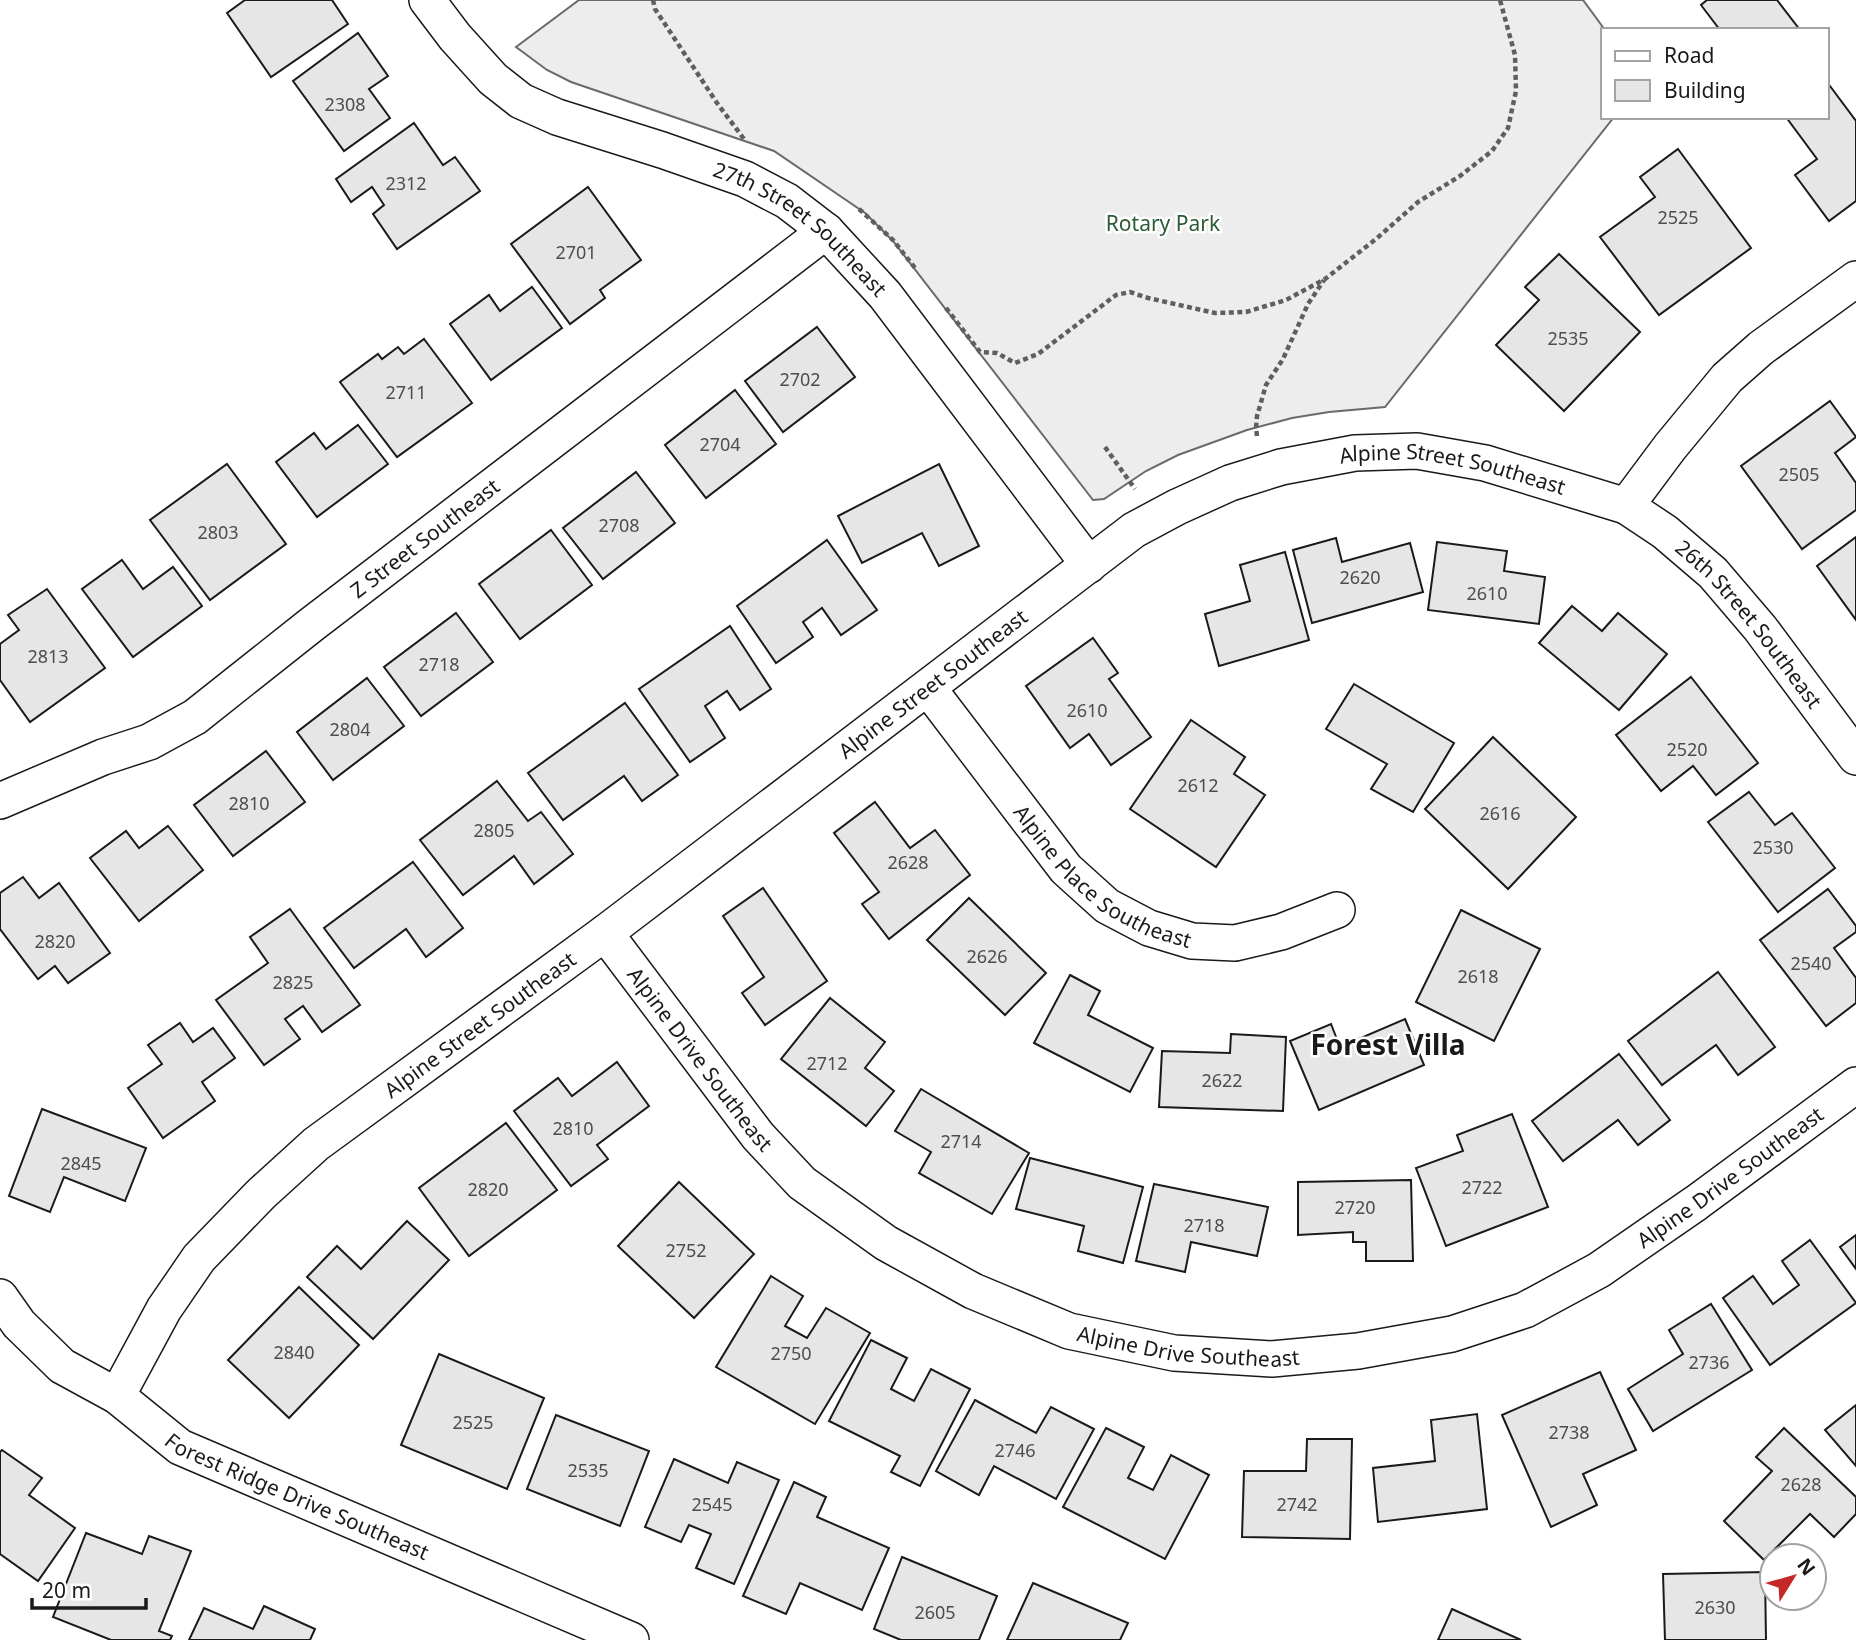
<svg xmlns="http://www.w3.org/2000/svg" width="1856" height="1640" viewBox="0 0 1856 1640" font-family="'Noto Sans',sans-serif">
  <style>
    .built { fill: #ededed; stroke: #6a6a6a; stroke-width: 2 }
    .building { fill: #e6e6e6; stroke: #1a1a1a; stroke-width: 2 }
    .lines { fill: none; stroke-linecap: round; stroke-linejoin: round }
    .minor-casing { stroke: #1a1a1a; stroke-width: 38 }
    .path { stroke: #5f5f5f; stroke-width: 4.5; stroke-dasharray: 5 3.5; stroke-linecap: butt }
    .minor { stroke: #fff; stroke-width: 35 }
    .labels { text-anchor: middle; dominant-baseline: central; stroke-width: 5; stroke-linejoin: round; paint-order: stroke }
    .number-label { font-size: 18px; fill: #4d4d4d }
    .park-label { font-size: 21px; fill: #2b5a34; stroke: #fff }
    .street-label { font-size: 21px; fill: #1a1a1a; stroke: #fff }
    .district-label { font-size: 28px; font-weight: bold; fill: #1a1a1a; stroke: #fff }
  </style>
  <rect width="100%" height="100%" fill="#fff"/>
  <path class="built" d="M579,0H1583L1605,30H1602V117H1614L1385,407L1329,412L1292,418L1247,430L1178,455L1146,471L1104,499L1093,500L893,241L865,213L774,151L571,82L547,70L516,47Z"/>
  <g class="building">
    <path d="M245,0H332L348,24L271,77L227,13Z"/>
    <path d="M1707,0H1777L1800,30H1720L1701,5Z"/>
    <path d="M358,33L388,76L369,89L390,118L344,151L293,81Z"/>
    <path d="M1827,82L1856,121V201L1829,221L1795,175L1817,159L1786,117H1826Z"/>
    <path d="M414,123L443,165L455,157L480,191L397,249L373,214L384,205L372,187L351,202L336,179Z"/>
    <path d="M1678,149L1751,248L1659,315L1600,237L1655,197L1640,177Z"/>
    <path d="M588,187L641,260L600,290L605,298L570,324L511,244Z"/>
    <path d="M1559,254L1640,332L1564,411L1496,345L1539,300L1525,287Z"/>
    <path d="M532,287L562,328L491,380L450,324L489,295L500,311Z"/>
    <path d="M817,327L855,377L783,432L745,381Z"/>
    <path d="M424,339L472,403L397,457L340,382L378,354L382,359L398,347L404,354Z"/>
    <path d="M735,390L776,444L706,498L665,445Z"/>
    <path d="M1830,401L1856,437L1835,453L1856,483V510L1802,549L1741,466Z"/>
    <path d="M358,425L388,464L317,517L276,462L314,433L326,449Z"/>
    <path d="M227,464L286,544L210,600L150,520Z"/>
    <path d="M939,464L979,546L939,566L922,533L862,563L838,516Z"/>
    <path d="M636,472L675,523L603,579L563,528Z"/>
    <path d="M551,530L592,585L520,639L479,584Z"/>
    <path d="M1856,537V620L1817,566Z"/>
    <path d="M1336,538L1342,562L1410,543L1423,592L1312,623L1293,550Z"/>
    <path d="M827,540L877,610L841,635L822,608L803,622L813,637L776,663L737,606Z"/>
    <path d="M1437,542L1507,551L1504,571L1545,577L1539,624L1428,610Z"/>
    <path d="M1285,552L1309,640L1219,666L1205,614L1250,601L1240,565Z"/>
    <path d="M122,560L143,589L173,567L202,606L133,657L82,589Z"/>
    <path d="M47,589L105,668L30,722L0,680V644L19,630L8,615Z"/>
    <path d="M1572,606L1602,631L1618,613L1667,654L1619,710L1539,643Z"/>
    <path d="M456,613L493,662L421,716L384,667Z"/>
    <path d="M730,626L771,689L740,710L727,691L705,706L725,738L690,762L639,689Z"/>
    <path d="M1093,638L1118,673L1109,679L1151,737L1111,765L1089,734L1070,748L1026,686Z"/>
    <path d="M1691,677L1758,763L1716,795L1693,766L1661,791L1616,735Z"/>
    <path d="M367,678L404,726L333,780L297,732Z"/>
    <path d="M1354,684L1454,743L1413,812L1371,789L1387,764L1326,729Z"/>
    <path d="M625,703L678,775L642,801L624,776L563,820L528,773Z"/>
    <path d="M1191,720L1245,757L1234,774L1265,795L1216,867L1130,809Z"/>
    <path d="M1493,737L1576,817L1508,889L1425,809Z"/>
    <path d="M266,751L305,802L233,856L194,805Z"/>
    <path d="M497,781L528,821L541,812L573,854L534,884L514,856L463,895L420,840Z"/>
    <path d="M1749,792L1775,825L1792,813L1835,868L1778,912L1708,822Z"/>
    <path d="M875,802L910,848L935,830L970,875L889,939L862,904L879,892L834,833Z"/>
    <path d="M168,826L203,870L139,921L90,858L126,831L139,848Z"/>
    <path d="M413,862L463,928L426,957L406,929L354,968L324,928Z"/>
    <path d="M23,877L39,898L59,883L110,953L68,983L55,966L38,979L0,929V893Z"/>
    <path d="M763,888L827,981L765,1025L742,993L764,977L723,916Z"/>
    <path d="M1828,889L1856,926V932L1834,948L1856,978V1003L1826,1026L1760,940Z"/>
    <path d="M969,898L1046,973L1005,1015L927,940Z"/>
    <path d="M290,909L360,1005L322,1032L303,1006L285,1019L300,1039L264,1065L216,1000L268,963L250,937Z"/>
    <path d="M1461,910L1540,949L1494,1041L1416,1002Z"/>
    <path d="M1718,972L1775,1047L1738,1075L1716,1045L1662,1085L1628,1041Z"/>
    <path d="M1070,975L1100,991L1088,1015L1153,1048L1130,1092L1034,1043Z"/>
    <path d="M830,998L885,1042L865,1068L894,1091L866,1126L781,1059Z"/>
    <path d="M1405,1019L1424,1065L1319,1110L1290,1041L1331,1024L1340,1047Z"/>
    <path d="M180,1023L193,1042L213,1028L235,1058L202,1082L215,1101L163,1138L128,1088L162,1064L148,1045Z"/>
    <path d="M1231,1034L1286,1037L1283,1111L1159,1107L1162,1051L1230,1053Z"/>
    <path d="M1619,1054L1670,1120L1638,1145L1618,1120L1563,1161L1532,1121Z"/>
    <path d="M617,1062L649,1106L597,1145L608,1159L571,1186L514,1111L558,1078L572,1096Z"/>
    <path d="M921,1089L1029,1153L992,1214L919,1173L931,1152L895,1131Z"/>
    <path d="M42,1109L146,1148L125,1201L64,1177L50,1212L9,1196Z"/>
    <path d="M1512,1114L1548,1207L1446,1246L1416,1168L1463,1151L1457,1135Z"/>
    <path d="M506,1123L557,1190L469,1256L419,1188Z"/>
    <path d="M1030,1158L1143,1187L1123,1263L1078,1251L1084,1226L1016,1209Z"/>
    <path d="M1411,1180L1413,1261H1366V1242H1353V1232L1298,1235V1182Z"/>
    <path d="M679,1182L754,1254L694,1318L618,1246Z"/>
    <path d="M1154,1184L1268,1207L1257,1256L1191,1242L1185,1272L1136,1261Z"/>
    <path d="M407,1221L449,1260L373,1339L307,1277L337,1246L361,1269Z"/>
    <path d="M1856,1235V1269L1840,1247Z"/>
    <path d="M1810,1240L1856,1303L1770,1365L1723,1298L1753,1276L1773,1304L1799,1285L1782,1261Z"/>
    <path d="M771,1276L803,1296L785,1326L807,1338L826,1308L870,1333L815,1424L716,1367Z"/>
    <path d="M299,1287L359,1345L289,1418L228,1360Z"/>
    <path d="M1711,1304L1752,1370L1653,1431L1628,1389L1683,1354L1669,1330Z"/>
    <path d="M871,1340L907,1358L891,1389L914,1401L931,1369L970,1389L920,1486L891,1472L900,1456L829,1421Z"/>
    <path d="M439,1354L544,1398L507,1489L401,1445Z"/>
    <path d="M1600,1372L1636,1450L1583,1474L1597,1505L1551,1527L1502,1415Z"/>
    <path d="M975,1400L1036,1433L1051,1407L1094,1429L1056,1499L994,1466L979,1495L936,1471Z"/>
    <path d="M1856,1405V1466L1825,1430Z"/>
    <path d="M1477,1414L1487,1509L1378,1522L1373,1468L1435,1461L1431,1420Z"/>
    <path d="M556,1415L649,1451L620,1526L527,1489Z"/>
    <path d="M1106,1428L1144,1447L1128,1478L1153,1490L1171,1455L1209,1475L1165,1559L1063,1507Z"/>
    <path d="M1784,1428L1856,1497V1514L1834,1537L1810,1514L1764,1560L1724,1521L1772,1471L1756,1457Z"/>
    <path d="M1307,1439H1352L1350,1539L1242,1537L1244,1471H1306Z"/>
    <path d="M2,1450L42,1478L29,1495L75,1528L38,1581L0,1554V1452Z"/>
    <path d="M674,1459L728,1483L737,1462L779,1480L734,1584L696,1568L711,1534L689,1525L681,1542L645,1527Z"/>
    <path d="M794,1482L826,1497L817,1517L889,1548L862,1610L800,1583L786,1614L743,1596Z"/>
    <path d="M86,1533L142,1554L149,1536L191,1551L159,1631L172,1636L170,1640H111L53,1617Z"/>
    <path d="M902,1557L997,1596L979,1640H901L874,1629Z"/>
    <path d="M1765,1572L1766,1640H1665L1663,1574Z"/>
    <path d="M1033,1583L1128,1623L1120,1640H1007Z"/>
    <path d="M264,1606L315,1629L310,1640H189L204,1608L253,1629Z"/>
    <path d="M1452,1609L1521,1640H1438Z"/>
  </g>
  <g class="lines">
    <defs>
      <g id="minor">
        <path id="s1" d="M427,0L455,37L493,79L521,101L557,117L662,150L745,179L787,201L826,231L885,295L1089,565"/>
        <path id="s2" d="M1626,506L1665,532L1713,573L1760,628L1856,757"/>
        <path id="s3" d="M928,688L1066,869L1107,906L1149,928L1192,941L1235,943L1281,932L1337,910"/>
        <path id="s4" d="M0,801L103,757L149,742L195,717L311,625L826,231"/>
        <path id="s5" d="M605,933L758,1136L802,1183L886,1243L973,1291L1069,1331L1174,1353L1272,1359L1358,1351L1452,1334L1525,1310L1599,1270L1696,1203L1856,1085"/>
        <path id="s6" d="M0,1297L19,1324L62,1366L117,1396L180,1447L631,1640"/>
        <path id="s7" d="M117,1396L164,1309L199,1258L261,1194L316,1144L605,933L1134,530L1177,507L1230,483L1281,467L1355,453L1417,451L1485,463L1626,506L1670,447L1727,378L1761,348L1856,279"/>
      </g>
    </defs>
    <use href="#minor" class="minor-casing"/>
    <g class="path">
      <path d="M653,0L655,9L717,103L744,139"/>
      <path d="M859,209L893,240L915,268"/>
      <path d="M946,308L980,352L997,353L1015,363L1038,354L1116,295L1130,292L1148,298L1215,313L1246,312L1286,300L1325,279L1376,239L1418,202L1460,176L1492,151L1508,128L1516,91L1515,55L1500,0"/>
      <path d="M1257,436L1256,428L1257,416L1266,385L1283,359L1308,304L1324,280"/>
      <path d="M1105,447L1135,489"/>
    </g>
    <use href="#minor" class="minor"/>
  </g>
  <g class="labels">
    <g class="number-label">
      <text x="345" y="104">2308</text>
      <text x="406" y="183">2312</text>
      <text x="1678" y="217">2525</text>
      <text x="576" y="252">2701</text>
      <text x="1568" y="338">2535</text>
      <text x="800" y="379">2702</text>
      <text x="406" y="392">2711</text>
      <text x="720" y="444">2704</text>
      <text x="1799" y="474">2505</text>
      <text x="619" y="525">2708</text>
      <text x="218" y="532">2803</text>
      <text x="1360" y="577">2620</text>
      <text x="1487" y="593">2610</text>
      <text x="48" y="656">2813</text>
      <text x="439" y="664">2718</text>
      <text x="1087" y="710">2610</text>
      <text x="350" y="729">2804</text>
      <text x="1687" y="749">2520</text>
      <text x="1198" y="785">2612</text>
      <text x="249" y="803">2810</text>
      <text x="1500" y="813">2616</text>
      <text x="494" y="830">2805</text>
      <text x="1773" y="847">2530</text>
      <text x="908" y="862">2628</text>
      <text x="55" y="941">2820</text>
      <text x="987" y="956">2626</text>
      <text x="1811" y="963">2540</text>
      <text x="1478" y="976">2618</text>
      <text x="293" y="982">2825</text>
      <text x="827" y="1063">2712</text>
      <text x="1222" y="1080">2622</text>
      <text x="573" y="1128">2810</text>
      <text x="961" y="1141">2714</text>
      <text x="81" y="1163">2845</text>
      <text x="1482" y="1187">2722</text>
      <text x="488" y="1189">2820</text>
      <text x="1355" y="1207">2720</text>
      <text x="1204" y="1225">2718</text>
      <text x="686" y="1250">2752</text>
      <text x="294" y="1352">2840</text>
      <text x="791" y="1353">2750</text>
      <text x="1709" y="1362">2736</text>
      <text x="473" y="1422">2525</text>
      <text x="1569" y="1432">2738</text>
      <text x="1015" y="1450">2746</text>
      <text x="588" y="1470">2535</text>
      <text x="1801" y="1484">2628</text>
      <text x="712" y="1504">2545</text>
      <text x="1297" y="1504">2742</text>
      <text x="1715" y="1607">2630</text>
      <text x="935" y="1612">2605</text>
    </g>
    <g class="park-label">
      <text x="1163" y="223">Rotary Park</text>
    </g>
    <g class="street-label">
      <text stroke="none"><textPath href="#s1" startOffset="450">27th Street Southeast</textPath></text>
      <text stroke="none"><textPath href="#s7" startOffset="1682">Alpine Street Southeast</textPath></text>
      <text stroke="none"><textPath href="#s4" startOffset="504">Z Street Southeast</textPath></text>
      <text stroke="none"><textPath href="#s2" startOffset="172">26th Street Southeast</textPath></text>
      <text stroke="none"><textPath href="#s7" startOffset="1094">Alpine Street Southeast</textPath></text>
      <text stroke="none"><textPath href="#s3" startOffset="262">Alpine Place Southeast</textPath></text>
      <text stroke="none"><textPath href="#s7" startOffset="527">Alpine Street Southeast</textPath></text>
      <text stroke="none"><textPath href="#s5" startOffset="158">Alpine Drive Southeast</textPath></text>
      <text stroke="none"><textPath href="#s5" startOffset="1334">Alpine Drive Southeast</textPath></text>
      <text stroke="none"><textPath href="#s5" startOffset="746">Alpine Drive Southeast</textPath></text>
      <text stroke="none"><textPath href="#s6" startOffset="364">Forest Ridge Drive Southeast</textPath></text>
    </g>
    <g class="district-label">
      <text x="1388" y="1044">Forest Villa</text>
    </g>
  </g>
  <rect x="1601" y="28" width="228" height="91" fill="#ffffff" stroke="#a3a3a3" stroke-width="2"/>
  <rect x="1615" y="51" width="35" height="10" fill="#ffffff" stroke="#a3a3a3" stroke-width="2"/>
  <text x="1664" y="63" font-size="21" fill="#1a1a1a">Road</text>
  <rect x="1615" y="80" width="35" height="21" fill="#e6e6e6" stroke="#a3a3a3" stroke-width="2"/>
  <text x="1664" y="98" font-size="21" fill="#1a1a1a">Building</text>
  <g transform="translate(1793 1577) rotate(53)"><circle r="33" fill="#ffffff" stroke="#a3a3a3" stroke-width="2"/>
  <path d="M0-5L12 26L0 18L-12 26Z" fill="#c62828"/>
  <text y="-10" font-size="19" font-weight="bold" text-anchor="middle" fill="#1a1a1a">N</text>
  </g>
  <path d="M32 1598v10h114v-10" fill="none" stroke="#1a1a1a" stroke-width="3.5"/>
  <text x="42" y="1598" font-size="21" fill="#1a1a1a" stroke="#ffffff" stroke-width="5" paint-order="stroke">20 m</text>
</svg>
